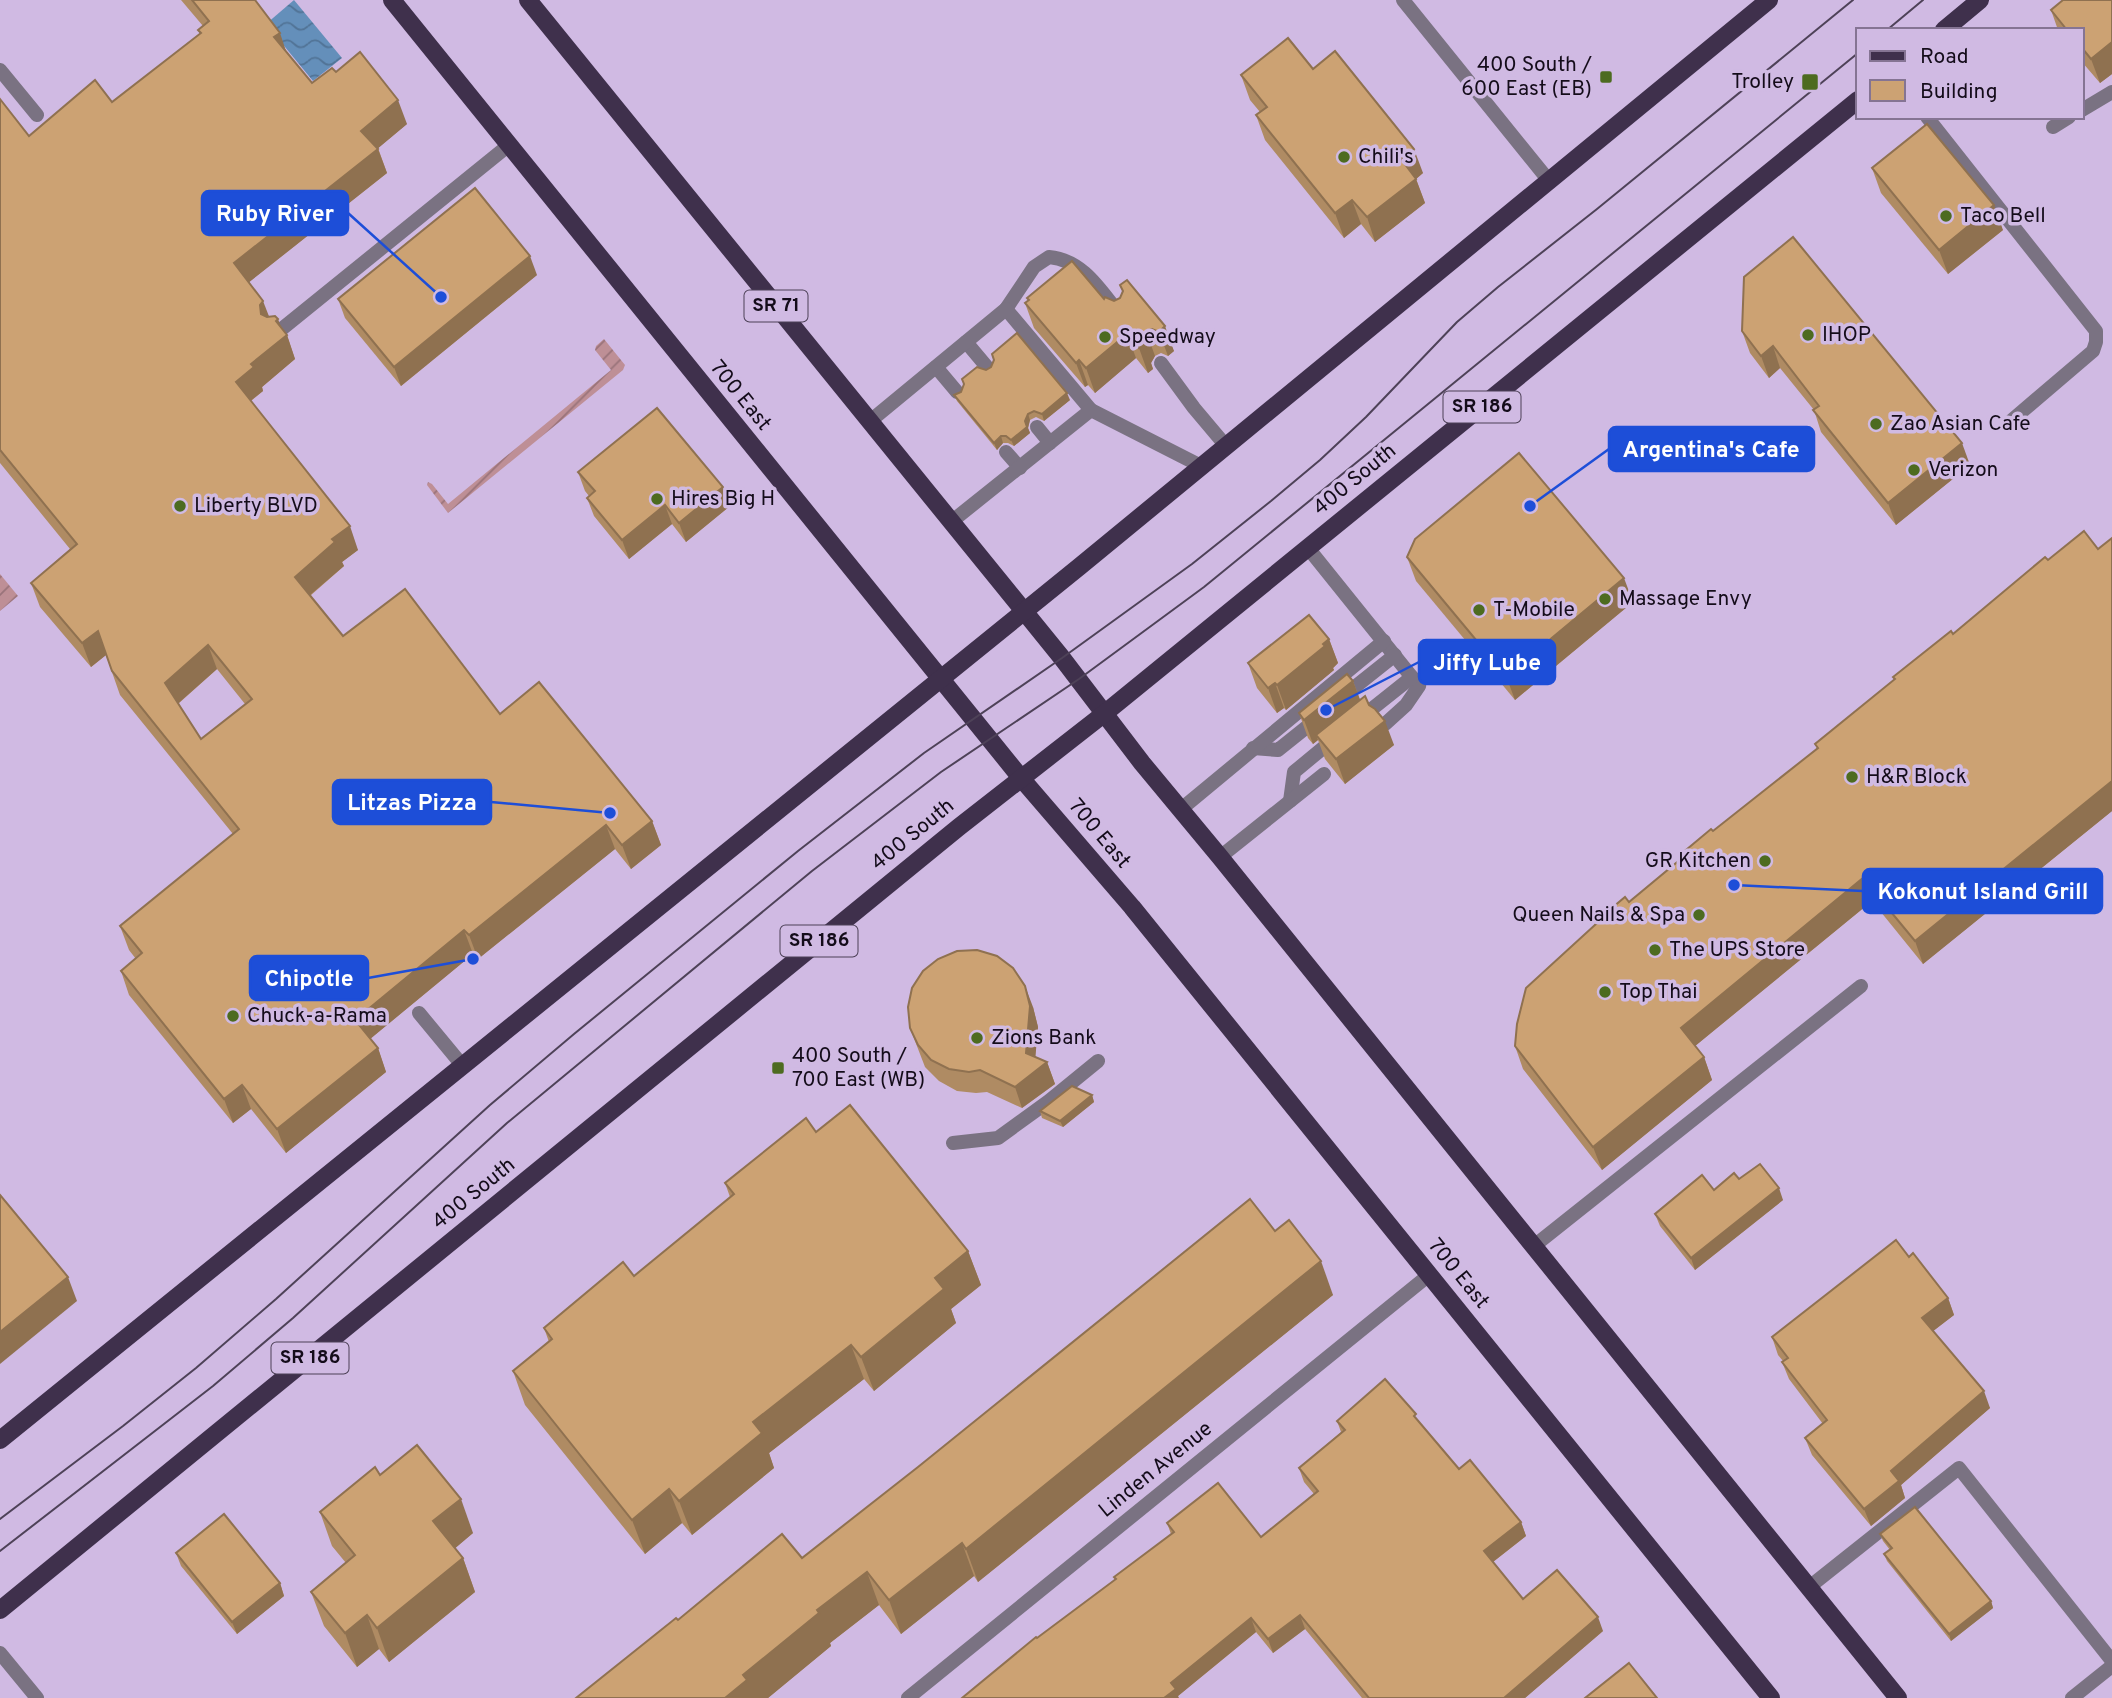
<svg xmlns="http://www.w3.org/2000/svg" width="2112" height="1698" viewBox="0 0 2112 1698" font-family="Overpass,sans-serif">
  <style>
    .garden { fill: url(#garden-furrows) }
    .water { fill: url(#water-waves) }
    .lines { fill: none; stroke-linecap: round; stroke-linejoin: round }
    .service { stroke: #7a7282; stroke-width: 14 }
    .minor { stroke: #7a7282; stroke-width: 14 }
    .tertiary { stroke: #7a7282; stroke-width: 14 }
    .primary { stroke: #3f304c; stroke-width: 18 }
    .tram { stroke: #4e4258; stroke-width: 2 }
    .wall { fill: #af8b63; fill-rule: evenodd }
    .shaded-wall { fill: #8f7150 }
    .building { fill: #cca273; stroke: #8f7150; stroke-width: 2; fill-rule: evenodd }
    .poi-dot { fill: #4d6b20; stroke: #d0bae3; stroke-width: 2.5 }
    .labels { text-anchor: middle; dominant-baseline: central; stroke-width: 7; stroke-linejoin: round; paint-order: stroke }
    .shield { fill: #d0bae3; stroke: #4c4056; stroke-width: 2 }
    .shield-label { font-size: 19px; font-weight: bold; fill: #140c1a }
    .poi-label { font-size: 21px; fill: #140c1a; stroke: #d0bae3; text-anchor: start }
    .street-label { font-size: 21px; fill: #140c1a; stroke: #d0bae3 }
    .leader { fill: none; stroke: #1d4ed8; stroke-width: 2.5 }
    .callout-dot { fill: #1d4ed8; stroke: #d0bae3; stroke-width: 2.5 }
    .callout { fill: #1d4ed8; stroke: #1d4ed8; stroke-width: 2.5 }
    .callout-label { font-size: 23px; text-anchor: middle; font-weight: bold; fill: #fff }
  </style>
  <defs>
    <pattern id="garden-furrows" width="10" height="10" patternUnits="userSpaceOnUse" patternTransform="scale(1.75)"><rect width="10" height="10" fill="#be8f96"/><path d="M-1 1l2-2M0 10L10 0M9 11l2-2" fill="none" stroke="#99737a"/></pattern>
    <pattern id="water-waves" width="16" height="10" patternUnits="userSpaceOnUse" patternTransform="scale(1.75)"><rect width="16" height="10" fill="#648fba"/><path d="M0 5q4-4 8 0t8 0" fill="none" stroke="#517396"/></pattern>
  </defs>
  <rect width="100%" height="100%" fill="#d0bae3"/>
  <g class="garden">
    <path d="M604,339L625,365L623,370L448,513L427,485L428,482L432,484L448,504L611,370L595,350L596,346Z"/>
    <path d="M0,574L18,596L0,611Z"/>
  </g>
  <path class="water" d="M294,0L342,58L313,81L266,24Z"/>
  <g class="lines">
    <g class="service">
      <path d="M1403,0L1550,182"/>
      <path d="M0,70L37,115"/>
      <path d="M2082,110L2112,92"/>
      <path d="M1927,117L2096,331V342L2093,351L2012,420"/>
      <path d="M2053,127L2069,117"/>
      <path d="M1006,309L1034,267L1049,257C1082,260 1099,288 1118,312"/>
      <path d="M278,332L509,145"/>
      <path d="M966,342L987,367"/>
      <path d="M1161,363L1194,408L1226,446"/>
      <path d="M936,367L957,392"/>
      <path d="M869,422L1006,309L1091,410"/>
      <path d="M1037,427L1050,443"/>
      <path d="M1006,452L1020,468"/>
      <path d="M951,522L1091,410L1201,466"/>
      <path d="M1308,548L1419,686L1406,705L1385,724"/>
      <path d="M1341,698L1395,655"/>
      <path d="M1358,720L1412,677"/>
      <path d="M1253,748L1278,750L1318,718"/>
      <path d="M1290,801L1294,772L1334,739"/>
      <path d="M1180,810L1384,641"/>
      <path d="M1220,857L1324,774"/>
      <path d="M419,1013L462,1065"/>
      <path d="M953,1143L998,1138L1049,1101L1098,1061"/>
      <path d="M1534,1246L1861,986"/>
      <path d="M1808,1588L1959,1468L2112,1661"/>
    </g>
    <g class="minor">
      <path d="M0,1653L37,1698"/>
      <path d="M908,1698L1429,1275"/>
    </g>
    <path class="tertiary" d="M2072,1698L2112,1666"/>
    <g class="primary">
      <path d="M392,0L1021,778L1132,907L1771,1698"/>
      <path d="M528,0L1062,658L1142,763L1220,857L1898,1698"/>
      <path d="M1944,30L1980,0"/>
      <path d="M0,1440L1079,567L1769,0"/>
      <path d="M0,1610L959,827L1105,713L1858,100"/>
    </g>
    <g class="tram">
      <path d="M1887,30L1923,0"/>
      <path d="M0,1519L123,1426L196,1368L276,1299L490,1105L574,1034L798,851L924,753L1062,658L1192,564L1271,501L1320,460L1366,417L1457,322L1498,287L1597,209L1853,0"/>
      <path d="M0,1551L213,1386L293,1318L507,1123L812,871L941,772L1079,679L1204,587L1858,53"/>
    </g>
  </g>
  <g class="wall">
    <path d="M181,0H255L287,53L312,83L336,72L407,124L378,148L387,173L249,282L269,317L287,335L295,359L262,387L263,391L251,401L358,550L342,562L344,566L310,596L343,636L500,714L652,821L661,845L631,869L615,849L478,959L473,954L370,1039L378,1048L386,1072L286,1153L251,1109L233,1123L129,995L121,971L136,959L129,950L120,926L233,834L120,695L106,655L91,667L40,607L31,583L70,549L0,463V99L29,136L112,102L200,34L198,30L203,26ZM217,669L245,704L201,739L178,704Z"/>
    <path d="M2112,0V74L2100,83L2082,62V30H2058L2051,10Z"/>
    <path d="M1313,69L1423,173L1416,179L1425,203L1375,242L1361,224L1344,238L1265,140L1256,115L1260,112L1250,100L1241,75Z"/>
    <path d="M1872,168L2003,230L1948,274L1881,193Z"/>
    <path d="M537,275L401,386L345,318L338,299Z"/>
    <path d="M1744,277L1970,465L1896,525L1821,432L1814,410L1780,368L1769,378L1750,353L1742,331Z"/>
    <path d="M1127,280L1174,351L1168,356L1161,353L1155,356L1151,363L1153,369L1148,373L1136,358L1095,393L1088,385L1085,387L1034,328L1025,303L1028,301L1027,298L1104,299L1114,301L1120,298Z"/>
    <path d="M954,395L1070,400L1044,421L1036,417L1030,420L1028,428L1030,433L1014,446L1008,443H1003L997,450L957,401Z"/>
    <path d="M578,472L730,506L686,542L672,524L629,559L594,516L587,498L589,496L585,491Z"/>
    <path d="M2112,538V811L1923,964L1872,901L1695,1046L1704,1057L1712,1080L1602,1170L1523,1069L1515,1046L1595,925L1594,923L1629,902L1681,859L1680,855L1713,831L1817,749L1815,744L1894,680L1893,677L1953,634L2048,560L2098,549Z"/>
    <path d="M1407,557L1633,602L1515,700L1416,581Z"/>
    <path d="M1329,639L1338,663L1333,668L1334,670L1286,710L1284,708L1277,713L1257,688L1248,663Z"/>
    <path d="M1353,681L1360,700L1369,705L1394,745L1345,784L1325,759L1318,740L1313,744L1308,738L1299,713Z"/>
    <path d="M1033,1007L1038,1027L1035,1057L1047,1062L1055,1084L1022,1108L987,1092L976,1093L957,1091L939,1081L925,1067L910,1028Z"/>
    <path d="M1092,1095L1094,1102L1063,1127L1042,1118L1040,1111Z"/>
    <path d="M816,1132L968,1251L981,1285L951,1309L956,1323L874,1391L864,1379L769,1453L774,1468L692,1535L682,1523L645,1554L525,1405L513,1371L549,1342L544,1328L634,1276L730,1197L725,1183Z"/>
    <path d="M1739,1179L1783,1200L1695,1270L1660,1226L1655,1214Z"/>
    <path d="M1275,1231L1333,1295L978,1582L974,1576L901,1634L879,1605L830,1643L831,1646L768,1698H576L678,1620L802,1558Z"/>
    <path d="M1909,1257L1948,1298L1954,1315L1933,1331L1990,1408L1901,1485L1905,1498L1871,1526L1812,1455L1805,1438L1823,1424L1789,1379L1782,1362L1783,1361L1778,1355L1772,1337Z"/>
    <path d="M1337,1421H1418L1459,1469L1521,1522L1526,1536L1493,1562L1523,1599L1603,1631L1525,1698H1362L1305,1629L1273,1653L1256,1632L1178,1696L1037,1638L1115,1580L1114,1577L1171,1534L1167,1523L1261,1537L1314,1494L1304,1482L1299,1468L1341,1432Z"/>
    <path d="M380,1475L473,1533L455,1548L463,1558L475,1592L389,1662L379,1649L357,1667L324,1626L311,1592L346,1563L332,1546L320,1512Z"/>
    <path d="M1880,1534L1991,1601L1993,1608L1951,1641L1887,1561L1884,1554L1890,1550L1883,1541Z"/>
    <path d="M176,1553L280,1583L284,1596L237,1634L181,1566Z"/>
  </g>
  <g class="shaded-wall">
    <path d="M280,33L288,57L274,37Z"/>
    <path d="M2112,42V74L2100,83L2091,59Z"/>
    <path d="M398,100L407,124L370,155L361,131Z"/>
    <path d="M378,149L387,173L243,287L234,263Z"/>
    <path d="M1414,149L1423,173L1416,179L1425,203L1375,242L1367,217L1401,159Z"/>
    <path d="M1352,200L1361,224L1344,238L1335,213Z"/>
    <path d="M1994,205L2003,230L1948,274L1939,250Z"/>
    <path d="M530,256L537,275L401,386L394,367Z"/>
    <path d="M263,301L272,324L261,314L260,305Z"/>
    <path d="M278,319L285,337L287,335L295,359L262,387L263,391L244,406L236,382L251,364Z"/>
    <path d="M1165,326L1174,351L1168,356L1159,332Z"/>
    <path d="M1146,331L1155,356L1151,363L1153,369L1148,373L1139,348Z"/>
    <path d="M1127,334L1136,358L1095,393L1086,368Z"/>
    <path d="M1773,346L1780,368L1769,378L1761,356Z"/>
    <path d="M1079,360L1088,385L1085,387L1076,363Z"/>
    <path d="M1067,393L1070,400L1044,421L1042,414Z"/>
    <path d="M1028,414L1030,420L1028,428L1030,433L1014,446L1011,440L1025,421Z"/>
    <path d="M1001,436L1003,443L997,450L994,443Z"/>
    <path d="M1962,443L1970,465L1896,525L1888,503Z"/>
    <path d="M723,487L730,506L686,542L679,523Z"/>
    <path d="M665,505L672,524L629,559L622,540Z"/>
    <path d="M350,526L358,550L342,562L344,566L303,601L295,577L332,539Z"/>
    <path d="M1624,578L1633,602L1515,700L1506,676Z"/>
    <path d="M98,631L106,655L91,667L82,643Z"/>
    <path d="M1329,639L1338,663L1333,668L1334,670L1286,710L1277,685Z"/>
    <path d="M208,645L217,669L174,707L165,683Z"/>
    <path d="M1353,681L1362,705L1316,735L1318,740L1313,744L1304,720Z"/>
    <path d="M1275,683L1284,708L1277,713L1268,688Z"/>
    <path d="M1385,721L1394,745L1345,784L1336,759Z"/>
    <path d="M2112,781V811L1923,964L1915,941Z"/>
    <path d="M652,821L661,845L631,869L622,845Z"/>
    <path d="M606,825L615,849L478,959L469,935Z"/>
    <path d="M1863,878L1872,901L1689,1051L1681,1028Z"/>
    <path d="M464,930L473,954L364,1044L355,1020Z"/>
    <path d="M1025,986L1033,1007L1038,1027L1034,1073L1047,1062L1055,1084L1022,1108L1015,1087L1026,1053Z"/>
    <path d="M378,1048L386,1072L286,1153L277,1129Z"/>
    <path d="M1704,1057L1712,1080L1602,1170L1593,1147Z"/>
    <path d="M242,1085L251,1109L233,1123L224,1099Z"/>
    <path d="M1092,1095L1094,1102L1063,1127L1060,1121Z"/>
    <path d="M1779,1188L1783,1200L1695,1270L1691,1258Z"/>
    <path d="M968,1251L981,1285L951,1309L956,1323L874,1391L861,1357L935,1278Z"/>
    <path d="M1321,1261L1333,1295L978,1582L966,1549Z"/>
    <path d="M68,1277L77,1301L0,1364V1332Z"/>
    <path d="M1948,1298L1954,1315L1928,1335L1922,1318Z"/>
    <path d="M851,1345L864,1379L769,1453L774,1468L692,1535L679,1501L753,1422Z"/>
    <path d="M1984,1391L1990,1408L1901,1485L1905,1498L1871,1526L1864,1509L1891,1471Z"/>
    <path d="M669,1489L682,1523L645,1554L632,1520Z"/>
    <path d="M461,1499L473,1533L446,1556L433,1521Z"/>
    <path d="M1521,1522L1526,1536L1489,1565L1484,1551Z"/>
    <path d="M962,1543L974,1576L901,1634L889,1600Z"/>
    <path d="M463,1558L475,1592L389,1662L377,1628Z"/>
    <path d="M867,1572L879,1605L830,1643L831,1646L768,1698H725L743,1675L817,1610Z"/>
    <path d="M280,1583L284,1596L237,1634L232,1622Z"/>
    <path d="M1991,1601L1993,1608L1951,1641L1949,1634Z"/>
    <path d="M367,1615L379,1649L357,1667L345,1633Z"/>
    <path d="M1300,1615L1305,1629L1273,1653L1268,1639Z"/>
    <path d="M1598,1617L1603,1631L1525,1698H1504Z"/>
    <path d="M1251,1618L1256,1632L1178,1696L1179,1698H1164L1171,1683Z"/>
  </g>
  <g class="building">
    <path d="M192,0H255L280,33L274,37L312,83L332,68L336,72L360,52L398,100L361,131L378,149L234,263L263,301L260,305L261,314L267,317L275,316L278,319L276,321L287,335L251,364L254,367L236,382L350,526L332,539L335,542L295,577L343,636L405,589L500,714L539,682L652,821L622,845L606,825L469,935L464,930L355,1020L378,1048L277,1129L242,1085L224,1099L121,971L142,953L120,926L239,829L112,671L98,631L82,643L31,583L77,544L0,450V99L29,136L95,80L112,102L201,33L198,30L209,21ZM208,645L252,699L201,739L165,683Z"/>
    <path d="M2063,0H2112V42L2091,59L2082,48V30H2067L2051,10Z"/>
    <path d="M1288,38L1313,69L1335,51L1414,149L1401,159L1416,179L1367,217L1352,200L1335,213L1256,115L1267,107L1241,75Z"/>
    <path d="M1927,124L1994,205L1939,250L1872,168Z"/>
    <path d="M475,188L530,256L394,367L338,299Z"/>
    <path d="M1793,237L1962,443L1888,503L1813,410L1819,406L1773,346L1761,356L1742,331L1744,277Z"/>
    <path d="M1072,261L1104,299L1105,297L1114,301L1120,298L1123,291L1120,285L1127,280L1165,326L1159,332L1152,329L1146,331L1143,339L1144,344L1139,348L1127,334L1086,368L1079,360L1076,363L1025,303L1029,300L1027,298Z"/>
    <path d="M1017,333L1067,393L1042,414L1034,411L1028,414L1025,421L1027,427L1011,440L1006,436H1001L994,443L954,395L961,392L964,384L962,379L977,367L986,370L991,367L994,360L992,354Z"/>
    <path d="M657,408L723,487L679,523L665,505L622,540L587,498L595,491L578,472Z"/>
    <path d="M1519,453L1624,578L1506,676L1407,557L1415,539Z"/>
    <path d="M2084,531L2098,549L2112,538V781L1915,941L1863,878L1681,1028L1704,1057L1593,1147L1515,1046L1517,1024L1526,988L1596,924L1594,923L1625,897L1629,902L1682,858L1680,855L1711,829L1713,831L1818,748L1815,744L1895,679L1893,677L1951,631L1953,634L2045,557L2048,560Z"/>
    <path d="M1309,615L1329,639L1323,644L1325,646L1277,685L1275,683L1268,688L1248,663Z"/>
    <path d="M1347,674L1353,681L1304,720L1299,713Z"/>
    <path d="M1365,696L1369,705L1375,709L1385,721L1336,759L1316,735Z"/>
    <path d="M977,950L997,956L1013,968L1025,986L1030,1006L1026,1053L1047,1062L1015,1087L980,1070L969,1072L949,1069L931,1060L918,1045L910,1028L908,1007L912,988L923,971L938,959L957,951Z"/>
    <path d="M1072,1086L1092,1095L1060,1121L1040,1111Z"/>
    <path d="M850,1105L968,1251L935,1278L944,1289L861,1357L851,1345L753,1422L762,1433L679,1501L669,1489L632,1520L513,1371L552,1339L544,1328L623,1262L634,1276L734,1194L725,1183L806,1118L816,1132Z"/>
    <path d="M1760,1164L1779,1188L1691,1258L1655,1214L1702,1175L1714,1190L1734,1173L1739,1179Z"/>
    <path d="M0,1195L68,1277L0,1332Z"/>
    <path d="M1250,1199L1275,1231L1289,1220L1321,1261L966,1549L962,1543L889,1600L867,1572L817,1610L819,1613L743,1675L747,1680L725,1698H576L676,1618L678,1620L782,1534L802,1558L918,1467Z"/>
    <path d="M1896,1240L1909,1257L1913,1253L1948,1298L1922,1318L1984,1391L1891,1471L1899,1481L1864,1509L1805,1438L1827,1420L1782,1362L1788,1358L1772,1337Z"/>
    <path d="M1385,1379L1416,1414L1414,1416L1459,1469L1470,1460L1521,1522L1484,1551L1523,1599L1557,1570L1598,1617L1504,1698H1369L1300,1615L1268,1639L1251,1618L1171,1683L1176,1689L1164,1698H962L1036,1637L1037,1638L1116,1579L1114,1577L1174,1532L1167,1523L1218,1483L1261,1537L1318,1491L1299,1468L1345,1430L1337,1421Z"/>
    <path d="M417,1445L461,1499L433,1521L463,1558L377,1628L367,1615L345,1633L311,1592L355,1555L320,1512L375,1467L380,1475Z"/>
    <path d="M1915,1507L1991,1601L1949,1634L1884,1554L1892,1548L1880,1534Z"/>
    <path d="M224,1514L280,1583L232,1622L176,1553Z"/>
    <path d="M1629,1663L1657,1698H1585Z"/>
  </g>
  <g class="poi-dot">
    <rect x="1599" y="70" width="14" height="14" rx="3.5"/>
    <rect x="1801" y="73" width="18" height="18" rx="3.5"/>
    <circle cx="1344" cy="157" r="7"/>
    <circle cx="1946" cy="216" r="7"/>
    <circle cx="1808" cy="335" r="7"/>
    <circle cx="1105" cy="337" r="7"/>
    <circle cx="1876" cy="424" r="7"/>
    <circle cx="1914" cy="470" r="7"/>
    <circle cx="657" cy="499" r="7"/>
    <circle cx="180" cy="506" r="7"/>
    <circle cx="1605" cy="599" r="7"/>
    <circle cx="1479" cy="610" r="7"/>
    <circle cx="1852" cy="777" r="7"/>
    <circle cx="1765" cy="861" r="7"/>
    <circle cx="1699" cy="915" r="7"/>
    <circle cx="1655" cy="950" r="7"/>
    <circle cx="1605" cy="992" r="7"/>
    <circle cx="233" cy="1016" r="7"/>
    <circle cx="977" cy="1038" r="7"/>
    <rect x="771" y="1061" width="14" height="14" rx="3.5"/>
  </g>
  <g class="labels">
    <g class="shield">
      <rect x="744.5" y="290.5" width="63" height="31" rx="5"/>
      <rect x="1443.5" y="391.5" width="77" height="31" rx="5"/>
      <rect x="780.5" y="925.5" width="77" height="31" rx="5"/>
      <rect x="271.5" y="1342.5" width="77" height="31" rx="5"/>
    </g>
    <g class="shield-label">
      <text x="776" y="306">SR 71</text>
      <text x="1482" y="407">SR 186</text>
      <text x="819" y="941">SR 186</text>
      <text x="310" y="1358">SR 186</text>
    </g>
    <g class="poi-label">
      <text x="1592" y="65" text-anchor="end">400 South /<tspan x="1592" dy="24">600 East (EB)</tspan></text>
      <text x="1794" y="82" text-anchor="end">Trolley</text>
      <text x="1358" y="157">Chili's</text>
      <text x="1960" y="216">Taco Bell</text>
      <text x="1822" y="335">IHOP</text>
      <text x="1119" y="337">Speedway</text>
      <text x="1890" y="424">Zao Asian Cafe</text>
      <text x="1928" y="470">Verizon</text>
      <text x="671" y="499">Hires Big H</text>
      <text x="194" y="506">Liberty BLVD</text>
      <text x="1619" y="599">Massage Envy</text>
      <text x="1493" y="610">T-Mobile</text>
      <text x="1866" y="777">H&amp;R Block</text>
      <text x="1751" y="861" text-anchor="end">GR Kitchen</text>
      <text x="1685" y="915" text-anchor="end">Queen Nails &amp; Spa</text>
      <text x="1669" y="950">The UPS Store</text>
      <text x="1619" y="992">Top Thai</text>
      <text x="247" y="1016">Chuck-a-Rama</text>
      <text x="991" y="1038">Zions Bank</text>
      <text x="792" y="1056">400 South /<tspan x="792" dy="24">700 East (WB)</tspan></text>
    </g>
    <g class="street-label">
      <text transform="translate(740 396) rotate(51)">700 East</text>
      <text transform="translate(1355 480) rotate(-39)">400 South</text>
      <text transform="translate(1099 834) rotate(50)">700 East</text>
      <text transform="translate(913 835) rotate(-39)">400 South</text>
      <text transform="translate(474 1194) rotate(-39)">400 South</text>
      <text transform="translate(1458 1274) rotate(51)">700 East</text>
      <text transform="translate(1156 1470) rotate(-39)">Linden Avenue</text>
    </g>
  </g>
  <path class="leader" d="M441 297L348 213M1530 506L1609 449M1326 710L1419 662M610 813L491 802M1734 885L1863 891M473 959L368 978"/>
  <g class="callout-dot">
    <circle cx="441" cy="297" r="7"/>
    <circle cx="1530" cy="506" r="7"/>
    <circle cx="1326" cy="710" r="7"/>
    <circle cx="610" cy="813" r="7"/>
    <circle cx="1734" cy="885" r="7"/>
    <circle cx="473" cy="959" r="7"/>
  </g>
  <g class="callout">
    <rect x="202" y="191" width="146" height="44" rx="7"/>
    <rect x="1609" y="427" width="205" height="44" rx="7"/>
    <rect x="1419" y="640" width="136" height="44" rx="7"/>
    <rect x="333" y="780" width="158" height="44" rx="7"/>
    <rect x="1863" y="869" width="239" height="44" rx="7"/>
    <rect x="250" y="956" width="118" height="44" rx="7"/>
  </g>
  <g class="callout-label">
    <text x="275" y="221">Ruby River</text>
    <text x="1711" y="457">Argentina's Cafe</text>
    <text x="1487" y="670">Jiffy Lube</text>
    <text x="412" y="810">Litzas Pizza</text>
    <text x="1983" y="899">Kokonut Island Grill</text>
    <text x="309" y="986">Chipotle</text>
  </g>
  <rect x="1856" y="28" width="228" height="91" fill="#d0bae3" stroke="#857493" stroke-width="2"/>
  <rect x="1870" y="51" width="35" height="10" fill="#3f304c" stroke="#857493" stroke-width="2"/>
  <text x="1920" y="63" font-size="21" fill="#140c1a">Road</text>
  <rect x="1870" y="80" width="35" height="21" fill="#cca273" stroke="#857493" stroke-width="2"/>
  <text x="1920" y="98" font-size="21" fill="#140c1a">Building</text>
</svg>
